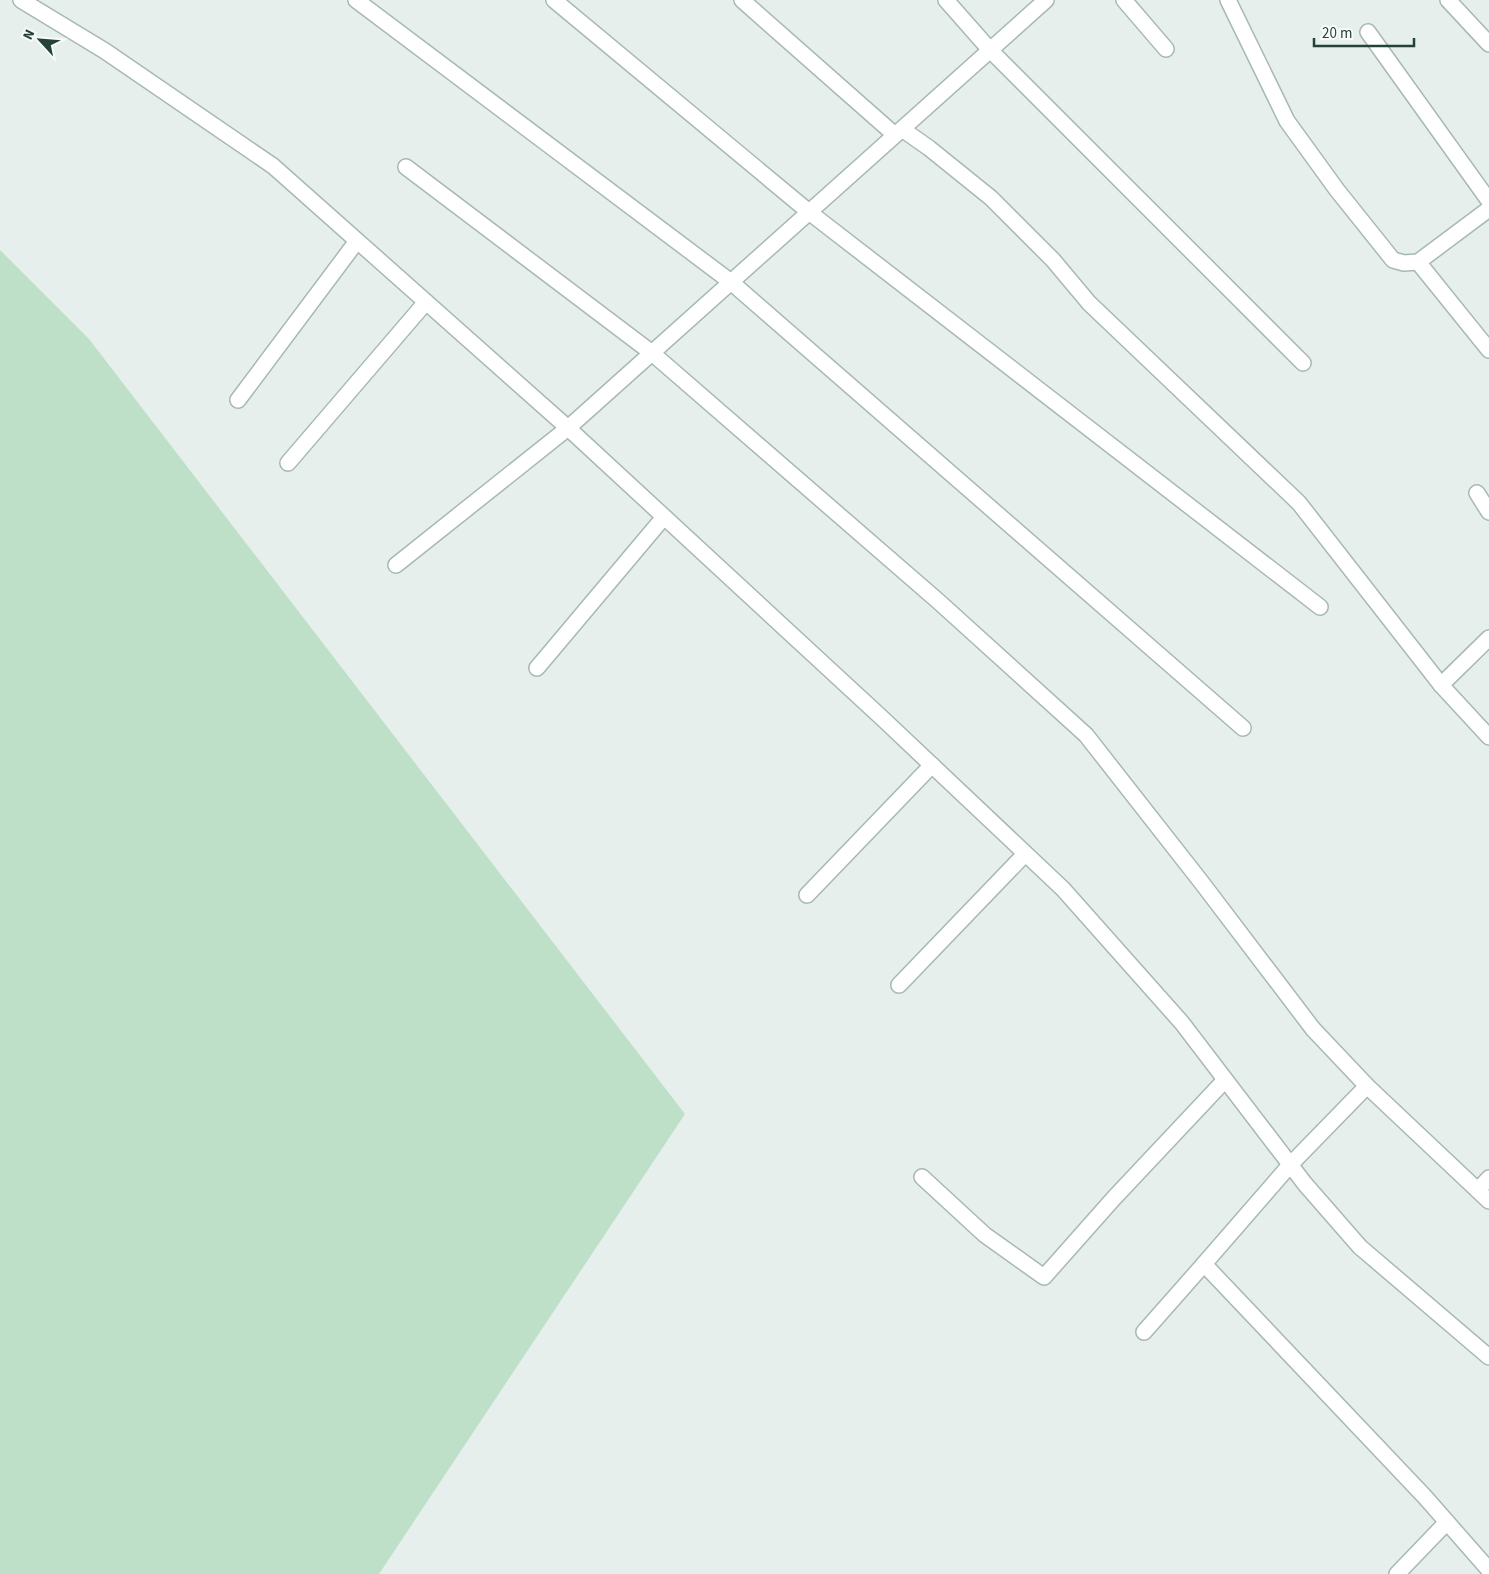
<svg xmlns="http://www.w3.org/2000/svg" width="1489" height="1574" viewBox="0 0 1489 1574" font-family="'Source Sans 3',sans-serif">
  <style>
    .green { fill: #bfe0c8 }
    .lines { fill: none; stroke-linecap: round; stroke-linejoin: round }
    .service-casing { stroke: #a8b8b2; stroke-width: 18 }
    .minor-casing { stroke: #a8b8b2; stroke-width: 18 }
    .service { stroke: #fff; stroke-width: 15 }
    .minor { stroke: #fff; stroke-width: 15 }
  </style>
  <rect width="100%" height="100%" fill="#e6efeb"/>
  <path class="green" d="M0,250L89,339L685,1114L379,1574H0Z"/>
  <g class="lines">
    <defs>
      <path id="service" d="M807,895L932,765"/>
      <g id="minor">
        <path d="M21,0L105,51L273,166L568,428L882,718L1063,889L1182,1023L1305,1184L1360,1247L1489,1357"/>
        <path d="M356,0L731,282L1243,728"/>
        <path d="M554,0L809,212L1320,607"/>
        <path d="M742,0L895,135"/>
        <path d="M946,0L990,50L1303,363"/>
        <path d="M1124,0L1166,49"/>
        <path d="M1228,0L1287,121L1337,190L1393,260L1404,263L1418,262L1489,209"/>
        <path d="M1448,0L1489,44"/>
        <path d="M1368,32L1489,201"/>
        <path d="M902,129L929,148L991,198L1053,260L1089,303L1299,503L1441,685L1489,737"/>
        <path d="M406,167L652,353L938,601L1086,735L1202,883L1313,1029L1367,1086L1489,1201"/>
        <path d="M1418,262L1489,350"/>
        <path d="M238,400L357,241"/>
        <path d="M288,463L426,302"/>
        <path d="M1477,493L1489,512"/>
        <path d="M396,565L568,428L1046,0"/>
        <path d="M537,668L664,517"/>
        <path d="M1441,685L1489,638"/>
        <path d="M899,985L1025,854"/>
        <path d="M1367,1086L1290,1165L1204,1264L1425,1497L1489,1570"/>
        <path d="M922,1177L985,1235L1044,1277L1114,1198L1225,1080"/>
        <path d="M1478,1190L1489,1178"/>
        <path d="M1144,1332L1204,1264"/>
        <path d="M1397,1574L1447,1522"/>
      </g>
    </defs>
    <use href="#service" class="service-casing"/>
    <use href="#minor" class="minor-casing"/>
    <use href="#service" class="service"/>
    <use href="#minor" class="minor"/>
  </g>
  <g transform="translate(40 40) rotate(296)" stroke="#f7fbf9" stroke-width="4" paint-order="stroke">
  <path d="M0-4L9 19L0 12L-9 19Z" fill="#24423a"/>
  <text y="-8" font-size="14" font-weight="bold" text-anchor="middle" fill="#24423a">N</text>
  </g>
  <path d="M1314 38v8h100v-8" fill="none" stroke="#24423a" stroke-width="2.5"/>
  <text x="1322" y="38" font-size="15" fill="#24423a" stroke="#f7fbf9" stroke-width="4" paint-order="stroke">20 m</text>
</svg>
